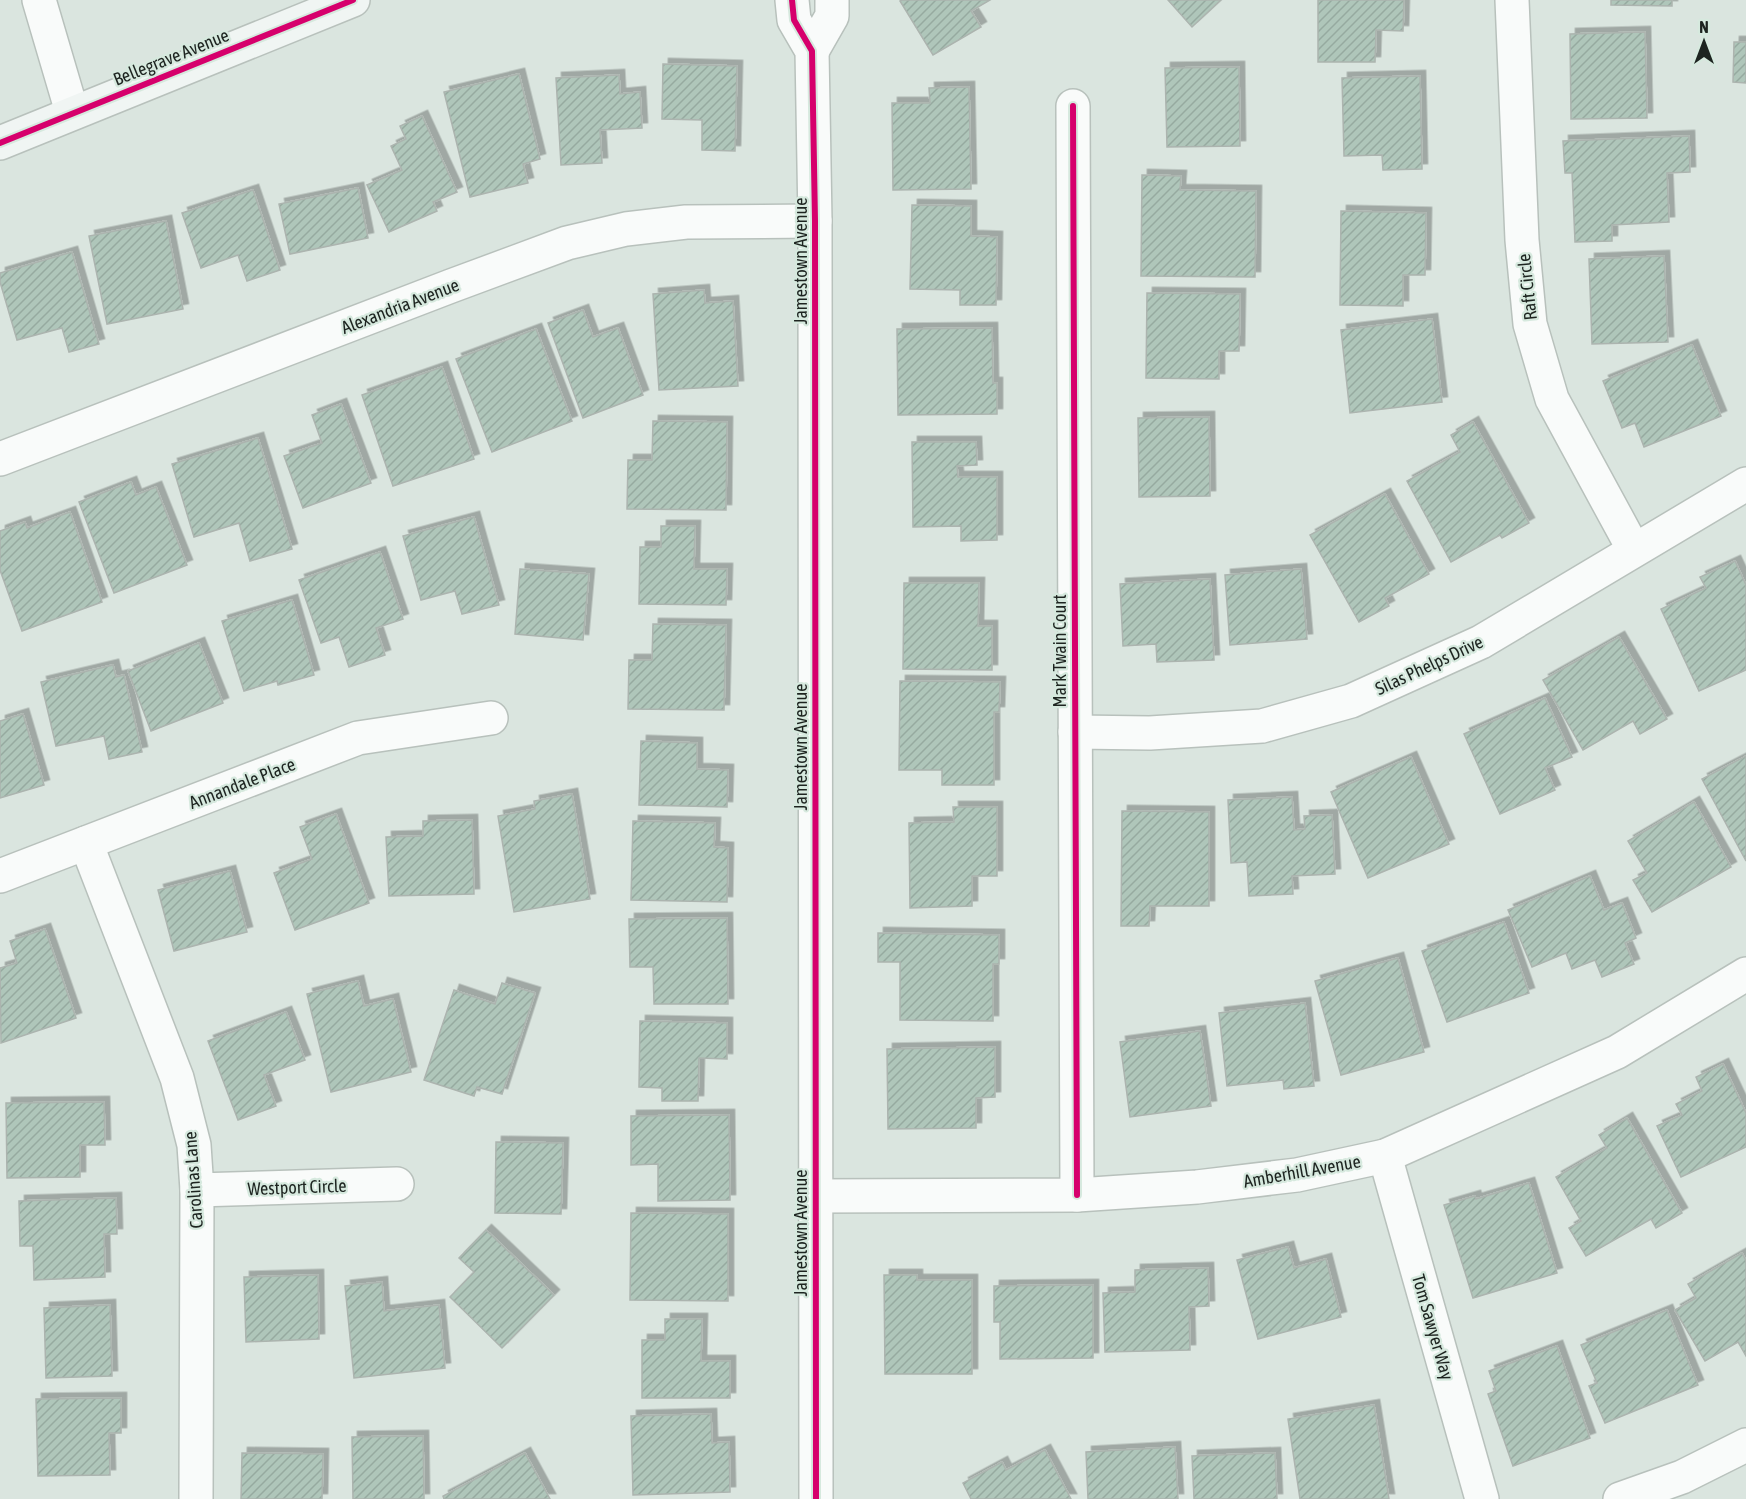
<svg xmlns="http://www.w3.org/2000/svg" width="1746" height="1499" viewBox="0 0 1746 1499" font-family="'Asap Condensed',sans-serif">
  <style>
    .building { fill: url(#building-hatch); stroke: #acb4af; stroke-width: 1.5; filter: url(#shadow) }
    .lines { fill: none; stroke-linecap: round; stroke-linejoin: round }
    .street-casing { stroke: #b8c1bc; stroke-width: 36 }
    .secondary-casing { stroke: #b8c1bc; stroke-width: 36 }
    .street { stroke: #f9fbfa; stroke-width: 33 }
    .secondary { stroke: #f0f5f3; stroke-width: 33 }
    .cycleway-casing { stroke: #d6e9de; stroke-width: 10 }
    .cycleway { stroke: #d6006c; stroke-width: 6 }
    .labels { text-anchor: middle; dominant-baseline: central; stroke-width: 4.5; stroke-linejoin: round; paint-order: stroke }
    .street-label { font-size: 18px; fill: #1d2420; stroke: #d6e9de }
  </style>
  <defs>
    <pattern id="building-hatch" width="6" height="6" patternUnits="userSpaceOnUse" patternTransform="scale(1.5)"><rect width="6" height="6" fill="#afc6ba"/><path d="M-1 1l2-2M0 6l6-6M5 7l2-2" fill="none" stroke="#96aaa0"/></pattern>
    <filter id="shadow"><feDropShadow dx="5.5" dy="-5.5" stdDeviation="0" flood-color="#0004"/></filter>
  </defs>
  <rect width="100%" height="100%" fill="#dae5df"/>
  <g class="building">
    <path d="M902,0H990L971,11L981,27L933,55L900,1Z"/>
    <path d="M1168,0H1221L1192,27Z"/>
    <path d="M1318,0H1404L1403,31L1376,30L1375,62H1318Z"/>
    <path d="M1611,0H1672V6L1611,5Z"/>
    <path d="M1645,32L1647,118L1571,119L1570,34Z"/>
    <path d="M1734,42H1746V83L1733,82Z"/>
    <path d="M663,64L737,66L735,151L702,150V120L662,119Z"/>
    <path d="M1239,67L1240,146L1167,147L1165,68Z"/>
    <path d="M519,74L540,159L523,164L528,183L470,197L444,92Z"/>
    <path d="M619,75L620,94L640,92L642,128L600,130L602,163L561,165L556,78Z"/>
    <path d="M1420,76L1422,169L1383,170L1382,155L1344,156L1342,78Z"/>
    <path d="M969,87L971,189L893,190L892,103H930L929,88Z"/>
    <path d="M422,116L457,192L433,202L437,211L389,232L367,185L402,170L391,146L406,139L400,126Z"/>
    <path d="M1689,136L1690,172L1667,173L1669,222L1612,225V241L1575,242L1572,173H1565L1563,141Z"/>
    <path d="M1142,175L1181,176L1180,190L1256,191L1255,277L1141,276Z"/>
    <path d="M358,188L368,238L290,254L279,204Z"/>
    <path d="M253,190L280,270L247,281L238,255L201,268L182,213Z"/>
    <path d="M912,205L971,206V236L997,237L996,305H960V290L910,289Z"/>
    <path d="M1341,211L1426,213L1425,275H1403V306L1340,305Z"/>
    <path d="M166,221L183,309L107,324L89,236Z"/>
    <path d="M72,252L99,344L69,352L62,328L17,340L0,282V273Z"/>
    <path d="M1664,256L1668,342L1592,344L1589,259Z"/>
    <path d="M704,290L705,303L733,301L738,386L659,390L653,294Z"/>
    <path d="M1147,293L1240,294L1239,351H1219V379L1146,378Z"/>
    <path d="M583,310L593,337L618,328L643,395L583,418L548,323Z"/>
    <path d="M1432,319L1442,402L1350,413L1341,330Z"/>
    <path d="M992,328L993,383H997V414L898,415L897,329Z"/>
    <path d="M536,329L572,421L492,452L456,359Z"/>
    <path d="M1692,345L1721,416L1644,447L1635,423L1622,428L1603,381Z"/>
    <path d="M442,367L474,459L393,486L362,395Z"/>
    <path d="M341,404L371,483L303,508L284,456L322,443L312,415Z"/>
    <path d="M1209,417L1210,496L1139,497L1138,418Z"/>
    <path d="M653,421L727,422L726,510L627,509L628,460H652Z"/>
    <path d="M1473,422L1529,523L1502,538L1500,535L1451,562L1407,481L1460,452L1451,435Z"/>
    <path d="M258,438L292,549L250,561L239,523L194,537L172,464Z"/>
    <path d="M912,442H976L977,465L957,466L958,477H997V540L961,541V526L913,527Z"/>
    <path d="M131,482L136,495L156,487L187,565L114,593L79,502Z"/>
    <path d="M1385,494L1429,574L1385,598L1389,606L1359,622L1310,535Z"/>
    <path d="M70,512L102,602L22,631L0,570V531L25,522L27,528Z"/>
    <path d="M474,517L499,605L462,614L455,591L421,600L403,536Z"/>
    <path d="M661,526H695L694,569H727L726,605L639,604L640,547H661Z"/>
    <path d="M380,552L403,619L376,628L385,655L349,667L339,637L321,643L299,580Z"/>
    <path d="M1735,561L1746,585V670L1699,691L1661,609L1706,588L1700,577Z"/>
    <path d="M520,569L589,574L583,640L515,634Z"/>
    <path d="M1301,569L1307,639L1230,645L1225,575Z"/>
    <path d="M1210,579L1214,660L1157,662L1156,644L1123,646L1120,584Z"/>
    <path d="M904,583H979L978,626H992V670L903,669Z"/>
    <path d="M292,600L314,675L278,685L277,681L244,691L222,621Z"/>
    <path d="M653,624L726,625L724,710L628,709L629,660H652Z"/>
    <path d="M1619,637L1667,719L1640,734L1633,721L1583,750L1543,680Z"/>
    <path d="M199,643L223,703L151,731L128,671Z"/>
    <path d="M113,665L116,677L124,675L142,752L109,759L104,736L56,746L41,682Z"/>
    <path d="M900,681L1000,682L999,712H994V785H942V770H899Z"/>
    <path d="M1545,698L1572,757L1545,768L1555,790L1500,814L1464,734Z"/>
    <path d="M23,714L44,785L0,798V721Z"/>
    <path d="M641,741L697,743V769L728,770L727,807L639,805Z"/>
    <path d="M1746,756V861L1702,779Z"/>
    <path d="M1411,757L1449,844L1368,878L1331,792Z"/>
    <path d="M572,794L590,899L514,912L498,816L535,809L534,801Z"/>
    <path d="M1292,797L1294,830L1305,829L1304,816L1332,815L1335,874L1292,876L1293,894L1249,896L1247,862L1231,863L1228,800Z"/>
    <path d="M1694,802L1731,867L1652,912L1633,880L1647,873L1628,841Z"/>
    <path d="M953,807H997V876H972V906L910,908L909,823L954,822Z"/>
    <path d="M1122,811L1209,812V906H1150L1149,926H1121Z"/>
    <path d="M336,814L369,903L295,930L274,873L312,859L300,827Z"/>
    <path d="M472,820L474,894L389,896L386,837L423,836V821Z"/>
    <path d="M633,821L715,823L714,847L728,848L727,902L631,900Z"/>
    <path d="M230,871L247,932L174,951L158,890Z"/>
    <path d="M1590,876L1604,910L1622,903L1636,938L1625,943L1634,964L1602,977L1595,960L1572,969L1566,953L1532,967L1508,910Z"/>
    <path d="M727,918L728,1004H654L653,967H630L629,919Z"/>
    <path d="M1504,922L1529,993L1447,1022L1422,951Z"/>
    <path d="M45,929L76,1018L1,1043L0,968L17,963L10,941Z"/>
    <path d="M878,933L999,935V964H993V1021L900,1020V962H878Z"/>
    <path d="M1398,958L1424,1052L1341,1075L1315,981Z"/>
    <path d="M358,981L364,1006L393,999L411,1072L331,1092L307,994Z"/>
    <path d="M502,983L535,993L502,1094L477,1087L474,1096L424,1080L454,990L495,1004Z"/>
    <path d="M1305,1003L1314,1086L1284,1089L1283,1080L1227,1086L1219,1013Z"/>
    <path d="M286,1012L305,1060L264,1075L276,1106L238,1120L208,1041Z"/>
    <path d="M640,1021L727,1023V1059L699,1058L698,1101H662V1088L639,1087Z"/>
    <path d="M1200,1031L1211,1106L1130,1117L1120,1042Z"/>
    <path d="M995,1047V1097L976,1098V1128L888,1129L887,1049Z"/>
    <path d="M1723,1064L1746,1113V1147L1681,1177L1657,1126L1682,1115L1676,1104L1702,1091L1696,1077Z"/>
    <path d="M104,1102L105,1145H80V1177L7,1178L6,1103Z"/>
    <path d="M729,1115L730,1200L658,1201V1164L631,1165V1116Z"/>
    <path d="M1627,1118L1682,1213L1656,1228L1651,1219L1586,1256L1569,1228L1581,1221L1556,1177L1607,1148L1599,1135Z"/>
    <path d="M496,1142L563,1143L561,1214L495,1213Z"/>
    <path d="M1529,1183L1557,1273L1473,1298L1444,1205L1475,1196L1476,1199Z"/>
    <path d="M116,1198L117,1234H104L105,1277L34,1280L33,1246H20L19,1201Z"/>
    <path d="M631,1213L728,1214V1301L630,1300Z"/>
    <path d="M486,1230L554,1295L502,1348L450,1297L474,1272L459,1258Z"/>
    <path d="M1288,1247L1294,1268L1326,1259L1341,1317L1258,1339L1237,1260Z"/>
    <path d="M1742,1253L1746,1261V1356L1738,1342L1705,1361L1675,1310L1696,1298L1688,1284Z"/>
    <path d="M1208,1268L1209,1306L1189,1307L1190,1350L1105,1352L1103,1293L1135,1292V1270Z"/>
    <path d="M318,1275L319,1339L246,1342L244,1277Z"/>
    <path d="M884,1275H917V1280H972V1374H885Z"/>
    <path d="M382,1282L384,1311L439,1305L445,1368L354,1378L345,1286Z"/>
    <path d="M1093,1285V1358L1000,1359V1322H994V1286Z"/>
    <path d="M110,1305L112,1376L46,1378L44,1308Z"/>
    <path d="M1667,1310L1698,1385L1605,1423L1589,1386L1597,1383L1581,1345Z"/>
    <path d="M665,1319H702L701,1361H730V1398H642V1340H665Z"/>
    <path d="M1557,1346L1590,1438L1513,1466L1488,1394L1496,1391L1489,1371Z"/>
    <path d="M121,1398V1433H109L110,1475L38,1476L36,1399Z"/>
    <path d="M1374,1405L1389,1499H1300L1288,1419Z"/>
    <path d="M711,1414L712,1443L729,1442L730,1492L633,1495L631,1416Z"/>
    <path d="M423,1436L424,1499H353L352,1437Z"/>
    <path d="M1175,1447L1178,1499H1088L1086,1452Z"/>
    <path d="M1045,1450L1071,1499H971L963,1483L1002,1462L1006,1470Z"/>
    <path d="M242,1453L323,1454L322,1499H241Z"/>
    <path d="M525,1453L550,1499H444L443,1496Z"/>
    <path d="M1275,1453L1277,1499H1194L1192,1456Z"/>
  </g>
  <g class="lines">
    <defs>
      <g id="street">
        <path d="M39,0L72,112"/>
        <path d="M792,0L794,20L812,51L815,221L816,1499"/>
        <path d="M1512,0L1522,240L1530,324L1552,399L1634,550"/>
        <path d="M812,51L832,16V0"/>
        <path d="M1073,106L1077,1195"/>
        <path d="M0,459L451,286L567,243L626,229L686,222L815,221"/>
        <path d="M1075,732L1150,733L1262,726L1351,701L1481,642L1746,484"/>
        <path d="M86,843L177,1078L194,1145L197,1190L196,1499"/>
        <path d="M0,876L358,738L491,718"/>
        <path d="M1385,1156L1482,1499"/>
        <path d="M197,1190L397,1184"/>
        <path d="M815,1196L1077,1195L1197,1187L1297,1175L1385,1156L1617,1052L1746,974"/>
        <path d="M1620,1499L1682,1477L1746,1445"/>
      </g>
      <path id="secondary" d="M0,143L353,0"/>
    </defs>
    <use href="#street" class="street-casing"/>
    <use href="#secondary" class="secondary-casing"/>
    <use href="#street" class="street"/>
    <use href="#secondary" class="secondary"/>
    <defs>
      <g id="cycleway">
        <path d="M792,0L794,20L812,51L815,221L816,1499"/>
        <path d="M1073,106L1077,1195"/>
        <path d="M0,143L353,0"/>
      </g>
    </defs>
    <use href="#cycleway" class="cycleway-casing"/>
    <use href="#cycleway" class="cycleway"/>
  </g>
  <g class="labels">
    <g class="street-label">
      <text transform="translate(171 57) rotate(-22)">Bellegrave Avenue</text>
      <text transform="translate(800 261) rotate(-90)">Jamestown Avenue</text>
      <text transform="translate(1527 287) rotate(-96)">Raft Circle</text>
      <text transform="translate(400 306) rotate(-21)">Alexandria Avenue</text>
      <text transform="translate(1059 651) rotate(-90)">Mark Twain Court</text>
      <text transform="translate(1429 665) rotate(-25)">Silas Phelps Drive</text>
      <text transform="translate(800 747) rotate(-90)">Jamestown Avenue</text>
      <text transform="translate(242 783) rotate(-21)">Annandale Place</text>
      <text transform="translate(1302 1171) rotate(-10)">Amberhill Avenue</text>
      <text transform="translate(193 1180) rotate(-94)">Carolinas Lane</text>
      <text transform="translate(297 1187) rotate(-2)">Westport Circle</text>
      <text transform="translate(800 1233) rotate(-90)">Jamestown Avenue</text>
      <text transform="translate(1433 1327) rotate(74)">Tom Sawyer Way</text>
    </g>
  </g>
  <g transform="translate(1704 42)" stroke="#d6e9de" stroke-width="4.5" paint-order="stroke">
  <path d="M0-4.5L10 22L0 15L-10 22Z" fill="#1d2420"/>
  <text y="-9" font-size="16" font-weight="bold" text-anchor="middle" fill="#1d2420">N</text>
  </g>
</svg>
